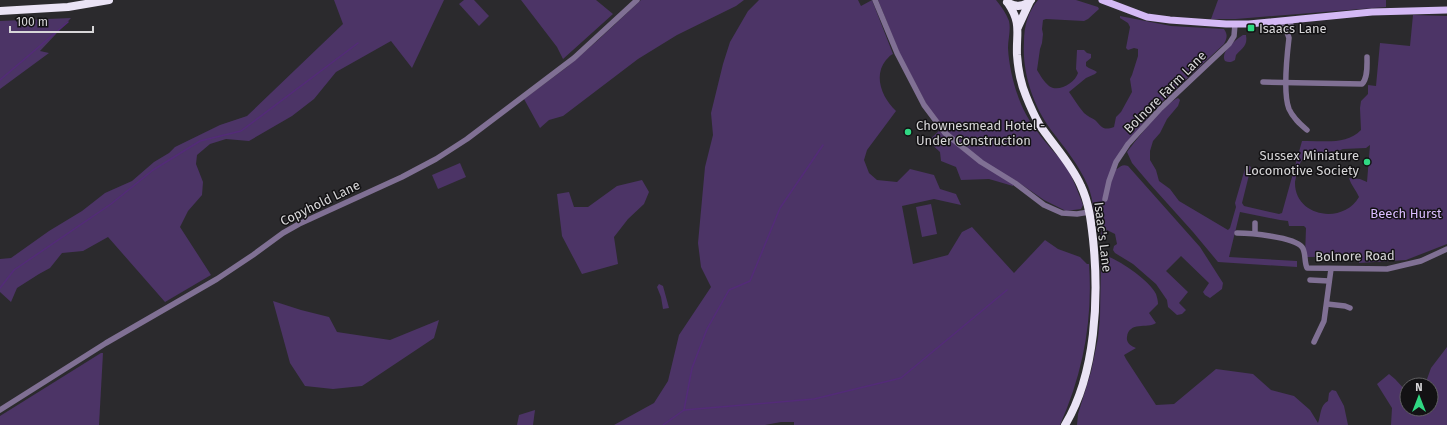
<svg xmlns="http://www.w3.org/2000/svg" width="1447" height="425" viewBox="0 0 1447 425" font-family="'Fira Sans',sans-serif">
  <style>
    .green { fill: #4c3466; fill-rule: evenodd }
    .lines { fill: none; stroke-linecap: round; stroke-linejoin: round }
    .stream { stroke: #532b78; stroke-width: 1.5 }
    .minor { stroke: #807094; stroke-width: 5.5 }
    .major { stroke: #d4b9f5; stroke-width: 7 }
    .highway { stroke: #eae3f5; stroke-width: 8 }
    .poi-dot { fill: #30d883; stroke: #131214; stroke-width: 1.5 }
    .labels { text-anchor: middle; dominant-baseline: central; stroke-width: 3; stroke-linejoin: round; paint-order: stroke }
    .poi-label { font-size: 13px; fill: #d7d6d8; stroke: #131214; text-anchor: start }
    .street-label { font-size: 13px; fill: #d7d6d8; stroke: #131214 }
    .park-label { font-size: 13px; fill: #dbbdff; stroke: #131214 }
  </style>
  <rect width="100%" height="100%" fill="#2b2a2d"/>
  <g class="green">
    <path d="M334,0H444L412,68L391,41L336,72L314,99L292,116L249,141L226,139L210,144L197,155L196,164L203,182L202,195L188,211L180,227L211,275L165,302L108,237L83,251L62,253L50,268L39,274L17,288L11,302L0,292V259L11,258L49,231L82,211L105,193L132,181L154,162L169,153L175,147L220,125L247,116L343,24Z"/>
    <path d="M464,0H474L489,16L479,26L459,4Z"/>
    <path d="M521,0H596L613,14L563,59L557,47Z"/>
    <path d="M641,0H744L736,6L677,35L638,59L563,116L549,120L540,128L524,99L567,67L597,41Z"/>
    <path d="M759,0H858L861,6L872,0L893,54C890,55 889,57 886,60C873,76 882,98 896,111L867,150L864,160L869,173L877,180L897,182L910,169L934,175L940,189L956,194L961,205L934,199L902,206L913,264L948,255L962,232L972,227L1014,273L1045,240L1058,249L1080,257L1087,264H1089C1093,320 1083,373 1060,425H794V422H781L765,425H614L654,403L668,381L679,335L711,287L701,267L698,243L705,167L713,135L711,113L723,64L730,42L748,11Z"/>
    <path d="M878,0H996C1001,6 1006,13 1009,21C1011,30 1008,39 1008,48C1009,67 1014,87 1021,104C1027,119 1038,133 1048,145C1053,152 1061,158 1066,166C1073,178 1078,192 1083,205L1081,209L1066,211L1044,200L1015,180L1013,186L989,179L961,180L956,167L941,161L940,152L928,141L940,130L899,52Z"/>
    <path d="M1038,0H1076L1098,7L1099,9L1088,19L1084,21L1046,19L1043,20L1042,29L1043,34L1042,43L1040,49L1037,70C1040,75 1044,82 1049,86C1058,93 1075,83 1078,73L1076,69L1077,50H1084L1087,53L1091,54V58L1086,62V66C1089,69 1093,69 1097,72L1095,74L1086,78L1069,92C1074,99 1078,106 1084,113C1087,116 1092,118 1095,120C1102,127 1103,131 1114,127L1116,117L1121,112L1132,92L1130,79L1132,75L1138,56V49L1134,48L1128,50L1126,48L1130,27L1128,23L1120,18V16L1171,26L1224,29C1228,35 1227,38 1224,44L1150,113L1148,118L1122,148L1112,168L1117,169C1121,166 1123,164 1128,166L1200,247L1223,283L1222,289L1210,298L1205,295L1203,292L1209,283L1181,256L1166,271L1188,292L1179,303L1186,310L1182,314L1177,315L1168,307L1167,300L1156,284L1133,264L1115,253L1113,250L1114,246L1117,244L1115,234L1107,230L1102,241L1100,240L1102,230L1097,228C1094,214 1093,198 1088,186C1079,165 1065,148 1051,130C1033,105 1022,73 1024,42C1024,26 1028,12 1038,0Z"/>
    <path d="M1218,0H1386V7L1236,19H1211Z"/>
    <path d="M1413,15L1447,16V244L1406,260L1359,263V257H1307L1305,256L1306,228L1304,226H1289L1288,221L1280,220L1240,212L1229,257L1297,261V267L1218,262L1193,232L1149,183L1132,163L1127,152C1137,139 1165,103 1178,98L1180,100L1178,106L1167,119L1160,133L1153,141L1150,151V160L1156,170L1159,181L1170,189L1179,201L1228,230L1230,228L1236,207L1235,203L1246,165H1248L1251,167L1242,203L1244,206L1279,214L1282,213L1302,141C1321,140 1346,146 1361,130L1360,108L1361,101L1368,94V85L1376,86L1380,43L1410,46ZM1370,145L1367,182L1360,179L1349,178C1351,185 1356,190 1359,197C1343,225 1294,217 1295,182C1296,175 1299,167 1301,161L1315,153L1338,151L1343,149L1366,148Z"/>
    <path d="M71,18L40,51L49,53L0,89V21Z"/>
    <path d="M1243,35H1246C1248,46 1242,48 1236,55L1235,60C1232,62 1229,63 1225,61C1220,52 1235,40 1243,35Z"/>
    <path d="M460,163L466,177L438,189L432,175Z"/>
    <path d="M642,180L649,192L644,204L628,219L614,237L618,264L582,274L562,236L557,194L569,192L574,207H588L617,186Z"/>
    <path d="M931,204L937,234L922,237L916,207Z"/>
    <path d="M1109,257C1122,262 1150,281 1156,294C1157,297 1158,301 1158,304L1149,313L1156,323C1147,329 1129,321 1127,337C1126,343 1131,346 1136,348L1124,355L1126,359L1156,405L1174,404L1216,369L1253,374L1271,390L1294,396L1310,410L1318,423C1321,415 1320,405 1328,401L1329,393L1332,390L1336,391L1344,406L1348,425H1077L1078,414L1091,372L1098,338L1100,317L1101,262L1103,258Z"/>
    <path d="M659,284L663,286L669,308L663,309L661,297L657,287Z"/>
    <path d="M273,301L301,310L329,317L337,332L390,340L439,320L434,338L362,386L333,389L305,386L290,363Z"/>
    <path d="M1447,347V425H1391L1392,408L1377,384L1389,374L1395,379L1407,392V409H1431V385H1423L1427,379L1431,368Z"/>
    <path d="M101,353H103L99,425H0V416Z"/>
    <path d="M535,410L533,425H517L519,415Z"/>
  </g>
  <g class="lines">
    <g class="stream">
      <path d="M0,80L68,22"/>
      <path d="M0,288L14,270L111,204L153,170L200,141L241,131L358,43"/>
      <path d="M684,410L692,368L707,329L729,290L750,281L780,208L823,145"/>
      <path d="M663,425L684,410L814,399L901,378L1007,290"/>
    </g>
    <g class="minor">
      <path d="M875,0L897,53L924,105L945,133L981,162L1015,183L1044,205L1062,213L1077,214L1089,212"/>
      <path d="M1276,23C1283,24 1287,30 1289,38C1287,55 1283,94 1289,109C1293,118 1300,124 1307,130"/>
      <path d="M1288,33L1291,26L1290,20"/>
      <path d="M1263,82L1362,84C1368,78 1367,65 1367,57"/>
      <path d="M1105,199L1109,181L1116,162L1128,144L1161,108L1229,44L1234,36L1235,24"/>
      <path d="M1255,223V233"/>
      <path d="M1237,233C1250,233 1294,237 1302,247C1306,252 1304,261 1307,268L1387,269L1421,261L1447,249"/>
      <path d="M1310,280L1329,281"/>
      <path d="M1327,304L1345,306L1350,308"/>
      <path d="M1314,342L1324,321L1331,269"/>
      <path d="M0,410L106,343L217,279L253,255L283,233L299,224L402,177L436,159L467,139L574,58L637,0"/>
    </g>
    <path class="major" d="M1102,0L1147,17L1170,20L1226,24H1249L1372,12L1447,10"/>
    <g class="highway">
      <path d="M1007,2C1016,8 1024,7 1031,0"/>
      <path d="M1008,3C1022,24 1016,32 1017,55C1018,69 1021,84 1026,96C1030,106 1034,115 1039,124C1053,145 1071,163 1081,186C1089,203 1091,221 1093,239C1099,297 1096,374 1065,425"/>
      <path d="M0,11L68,7L109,0"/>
      <path d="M1018,27L1030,1"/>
    </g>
  </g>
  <g class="poi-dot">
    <rect x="1247" y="24" width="8" height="8" rx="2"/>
    <circle cx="908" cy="132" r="4"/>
    <circle cx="1367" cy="162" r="4"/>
  </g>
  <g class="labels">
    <g class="poi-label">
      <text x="1259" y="28">Isaacs Lane</text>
      <text x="916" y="125">Chownesmead Hotel -<tspan x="916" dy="15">Under Construction</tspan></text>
      <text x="1359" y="155" text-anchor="end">Sussex Miniature<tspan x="1359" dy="15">Locomotive Society</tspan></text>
    </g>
    <g class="street-label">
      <text transform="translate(1165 92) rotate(-45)">Bolnore Farm Lane</text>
      <text transform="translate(320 203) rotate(-26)">Copyhold Lane</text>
      <text transform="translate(1103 237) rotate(83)">Isaac's Lane</text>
      <text transform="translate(1355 256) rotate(-1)">Bolnore Road</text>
    </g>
    <g class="park-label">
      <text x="1406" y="213">Beech Hurst</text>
    </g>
  </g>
  <g transform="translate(1419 397)"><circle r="19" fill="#131214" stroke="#616062"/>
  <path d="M0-3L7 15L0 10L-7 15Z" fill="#30d883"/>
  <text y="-6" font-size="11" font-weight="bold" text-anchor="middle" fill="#d7d6d8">N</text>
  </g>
  <path d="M10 26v6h83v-6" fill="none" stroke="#d7d6d8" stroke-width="2"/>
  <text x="16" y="26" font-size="12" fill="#d7d6d8" stroke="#131214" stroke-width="3" paint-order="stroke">100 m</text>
</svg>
